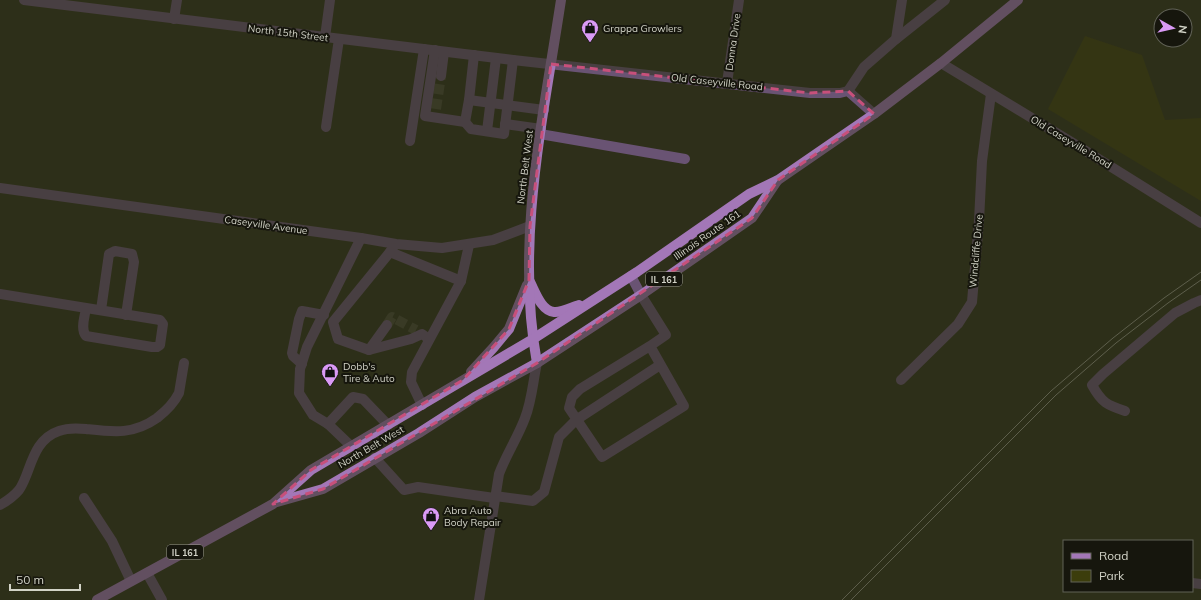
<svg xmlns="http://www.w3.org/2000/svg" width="1201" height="600" viewBox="0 0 1201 600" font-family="Mulish,sans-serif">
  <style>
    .green { fill: #3c3d0c }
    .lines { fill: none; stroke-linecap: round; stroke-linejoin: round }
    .minor-tunnel { stroke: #474834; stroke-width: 10; stroke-dasharray: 10 5; stroke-linecap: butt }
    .minor { stroke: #695373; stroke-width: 10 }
    .major { stroke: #a377b7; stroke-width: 10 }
    .tram { stroke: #979888; stroke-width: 1 }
    .marked { fill: none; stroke: #c7507b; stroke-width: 3; stroke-dasharray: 8 5; stroke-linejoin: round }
    .labels { text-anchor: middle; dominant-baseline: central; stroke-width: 4; stroke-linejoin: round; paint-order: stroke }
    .shield { fill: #16160d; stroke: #9a9a8f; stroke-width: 1 }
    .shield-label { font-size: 9px; font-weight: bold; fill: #d2d3c7 }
    .poi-label { font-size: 10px; fill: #d2d3c7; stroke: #16160d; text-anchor: start }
    .street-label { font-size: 10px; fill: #d2d3c7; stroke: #16160d }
  </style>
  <rect width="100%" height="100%" fill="#2e2f1a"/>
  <path class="green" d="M1085,36L1142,55L1165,120L1201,118V201L1048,109Z"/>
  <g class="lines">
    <g class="minor-tunnel">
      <path d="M436,109L441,76"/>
      <path d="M387,325L392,317L416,330"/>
    </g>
    <g class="minor">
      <path d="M24,0L513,60L810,93H840L848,91L874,114"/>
      <path d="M174,19L177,0"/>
      <path d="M325,37L330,0"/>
      <path d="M896,39L945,0"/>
      <path d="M435,50L425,116L465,122L469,100"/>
      <path d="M474,55L469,100L544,110"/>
      <path d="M941,63L1073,143L1201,223"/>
      <path d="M441,76L444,52"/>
      <path d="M727,83L739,0"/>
      <path d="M848,91L864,67L896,39L902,0"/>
      <path d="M465,122L471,129L504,134L513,60"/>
      <path d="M505,124L541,129"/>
      <path d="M326,127L339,39"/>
      <path d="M487,131L496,58"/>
      <path d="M540,134L685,159"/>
      <path d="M410,141L424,49"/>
      <path d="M0,188L361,238L396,244L442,248L493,240L530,226"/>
      <path d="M393,248L390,252L461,281"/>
      <path d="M390,252L333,322L338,339L369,350L411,339L422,334L429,339"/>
      <path d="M631,276L641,295L666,335L650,346L684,406L602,457L569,408L572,397L580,389L650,346"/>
      <path d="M0,294L160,320L163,324L160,345L157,347H152L86,336C80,329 85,316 86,308"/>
      <path d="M101,310L109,254L115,251L132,254L134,262L126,315"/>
      <path d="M369,350L387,325"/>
      <path d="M302,364L293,356L292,353L299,319L302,311L324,315"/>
      <path d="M901,380L958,324L972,302L979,221L982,161L991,94"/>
      <path d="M422,405L411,382L412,372L461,281L469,245"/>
      <path d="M1125,411C1107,405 1102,403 1092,385L1103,374L1175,313L1194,303L1201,300"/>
      <path d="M328,424L353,397L363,399L388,425"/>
      <path d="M351,446L328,424L313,415L299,393L300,369L307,347L361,238"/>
      <path d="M375,458L404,490L418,487L494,498"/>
      <path d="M495,496L533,501L544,492L559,437L576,420L660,365"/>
      <path d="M84,498L112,541L131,581"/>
      <path d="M0,505C7,501 14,496 19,490C22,486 24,481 26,476C33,458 38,438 59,431C67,428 77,428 86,429C113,432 133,435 157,418C166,411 174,403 179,393L184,363"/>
      <path d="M147,573L162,600"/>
      <path d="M1192,583L1201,584"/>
      <path d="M479,600L499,474C506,455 518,437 525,418C532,400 533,381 537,363"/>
    </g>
    <g class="major">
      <path d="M529,280C535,291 541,311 554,312C561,313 572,307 579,305"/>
      <path d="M537,363C515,243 543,119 561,0"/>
      <path d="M471,372L494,347L509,329L527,285"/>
      <path d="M277,502L323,489L419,433L475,397L537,363L641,295L752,218L777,181"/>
      <path d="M97,600L273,504L311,470L533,339L637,272L749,194L778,180L874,114L941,63L1018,0"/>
    </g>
    <g class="tram">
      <path d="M842,600L1051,391L1113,338L1164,298L1201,272"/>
      <path d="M851,600L1056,395L1116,343L1168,303L1201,280"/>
    </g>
  </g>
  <path d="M0 0H1201V600H0ZM551,64L810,93L848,91L874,114L778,180L752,218L537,363L323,489L273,504L311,470L463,380L509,329L529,280L530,226Z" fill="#2e2f1a" fill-opacity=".55" fill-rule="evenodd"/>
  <path class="marked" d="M551,64L810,93L848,91L874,114L778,180L752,218L537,363L323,489L273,504L311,470L463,380L509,329L529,280L530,226Z"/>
  <defs>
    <symbol id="shop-pin" viewBox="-11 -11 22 30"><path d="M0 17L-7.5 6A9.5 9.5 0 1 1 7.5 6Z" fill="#da9af6" stroke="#16160d"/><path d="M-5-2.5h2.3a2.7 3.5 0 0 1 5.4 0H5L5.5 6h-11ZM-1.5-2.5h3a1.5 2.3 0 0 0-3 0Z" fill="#111"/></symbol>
  </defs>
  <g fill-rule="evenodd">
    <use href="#shop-pin" x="580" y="18" width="20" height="27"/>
    <use href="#shop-pin" x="320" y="362" width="20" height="27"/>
    <use href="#shop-pin" x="421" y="506" width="20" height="27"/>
  </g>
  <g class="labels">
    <g class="shield">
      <rect x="646" y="272" width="36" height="14" rx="3"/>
      <rect x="167" y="545" width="36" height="14" rx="3"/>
    </g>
    <g class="shield-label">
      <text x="664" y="279">IL 161</text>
      <text x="185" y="552">IL 161</text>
    </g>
    <g class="poi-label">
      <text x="603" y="28">Grappa Growlers</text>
      <text x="343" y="366">Dobb's<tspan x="343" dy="12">Tire &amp; Auto</tspan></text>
      <text x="444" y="510">Abra Auto<tspan x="444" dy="12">Body Repair</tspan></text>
    </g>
    <g class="street-label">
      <text transform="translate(288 33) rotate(7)">North 15th Street</text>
      <text transform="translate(733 42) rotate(-82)">Donna Drive</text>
      <text transform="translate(717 82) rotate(6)">Old Caseyville Road</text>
      <text transform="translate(1071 142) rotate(31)">Old Caseyville Road</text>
      <text transform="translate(525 167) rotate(-83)">North Belt West</text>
      <text transform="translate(266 225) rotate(8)">Caseyville Avenue</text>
      <text transform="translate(707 235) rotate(-35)">Illinois Route 161</text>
      <text transform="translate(976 251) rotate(-85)">Windcliffe Drive</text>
      <text transform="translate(371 447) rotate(-30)">North Belt West</text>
    </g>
  </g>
  <rect x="1063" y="540" width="130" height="52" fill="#16160d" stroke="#616257"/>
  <rect x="1071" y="553" width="20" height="6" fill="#a377b7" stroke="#616257"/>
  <text x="1099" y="560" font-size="12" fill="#d2d3c7">Road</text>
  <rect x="1071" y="570" width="20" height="12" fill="#3c3d0c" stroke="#616257"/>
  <text x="1099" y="580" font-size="12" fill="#d2d3c7">Park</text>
  <g transform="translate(1173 28) rotate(98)"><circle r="19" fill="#16160d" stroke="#616257"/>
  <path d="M0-3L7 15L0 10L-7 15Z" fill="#da9af6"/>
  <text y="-6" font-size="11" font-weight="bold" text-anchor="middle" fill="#d2d3c7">N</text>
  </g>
  <path d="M10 584v6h70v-6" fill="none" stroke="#d2d3c7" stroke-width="2"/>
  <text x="16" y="584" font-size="12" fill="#d2d3c7" stroke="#16160d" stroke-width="3" paint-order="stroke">50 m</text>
</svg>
